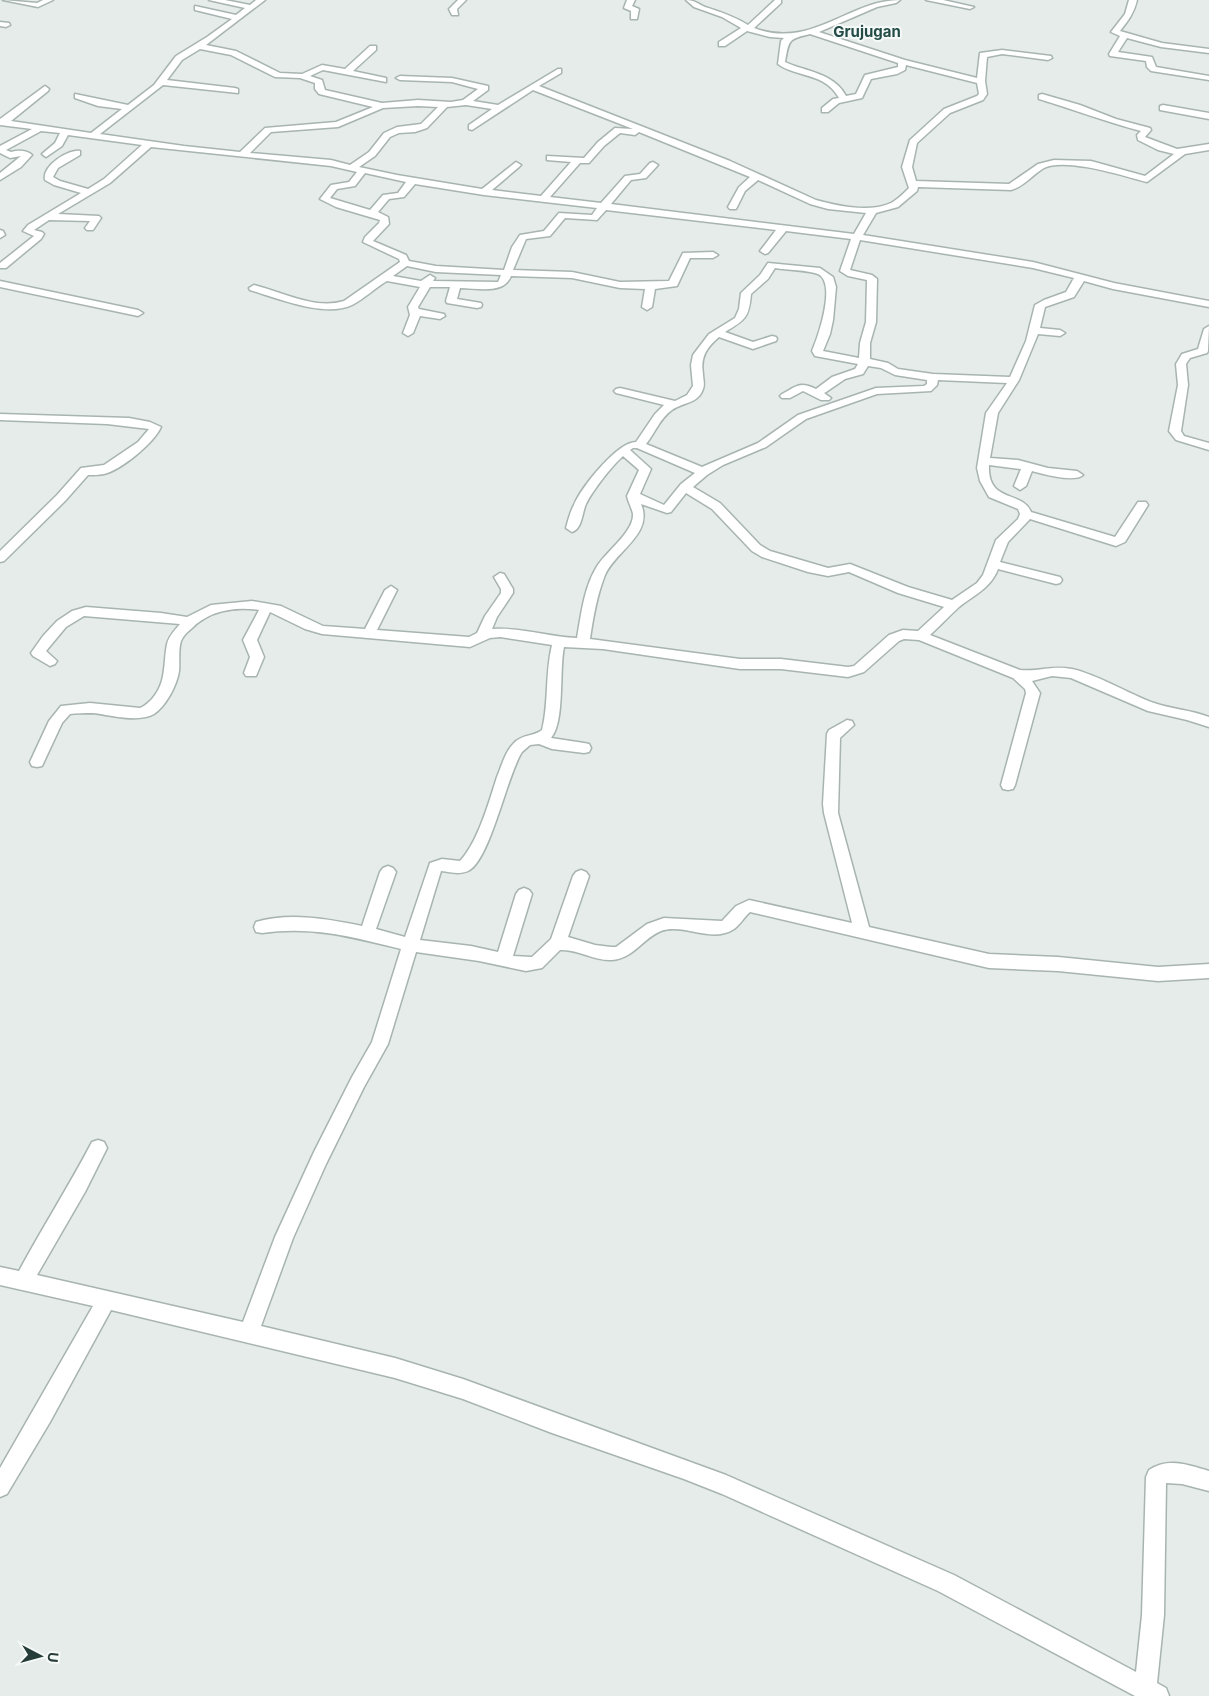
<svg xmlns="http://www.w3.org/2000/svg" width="1209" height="1696" viewBox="0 0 1209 1696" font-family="Inter,sans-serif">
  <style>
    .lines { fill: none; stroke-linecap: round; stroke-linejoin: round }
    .minor-casing { stroke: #a8b4b1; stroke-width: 3 }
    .minor { fill: #fff; fill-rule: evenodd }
    .labels { text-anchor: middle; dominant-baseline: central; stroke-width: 4; stroke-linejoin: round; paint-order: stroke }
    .far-quarter-label { font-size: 15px; font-weight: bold; fill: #244c47; stroke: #f5f9f8 }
  </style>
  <rect width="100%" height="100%" fill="#e5ecea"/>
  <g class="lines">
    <defs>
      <g id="minor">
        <path d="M3,0L37,3L43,0H53L38,7Z"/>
        <path d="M209,0H225L250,5L256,0H265L206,45L236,51L280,73L302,74L322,65L345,69L370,46H376V50L353,71L386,78V82L323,70L310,76L322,80L325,90L382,103L418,100L451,102L463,100L478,89L452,82L400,80L396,78L400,76L452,78L488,86V90L473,101L498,105L558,69H561V73L539,86L730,161L816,200C838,206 869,213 891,203C897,200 904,193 909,188L902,167L910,140L944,109L977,96L979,94L977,83L906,65L905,70L897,74L871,79L862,98L839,103L828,112H822V108L833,99L839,98C825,72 797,78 778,64L781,41L784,38L770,37L747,31L725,46H719V42L741,28L722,17L694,7L686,0C695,0 698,4 705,7C721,12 733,16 748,25L775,0H781V3L754,28C811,50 849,0 900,0L896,3L877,7L819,32L905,60L977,78L980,53L1002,50L1051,56L1052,58L1048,60L1002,54L987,57L985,81L987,94L983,100L950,113L917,143L912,167L916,181L1009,184L1038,164L1054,160L1091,161L1145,176L1174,154L1158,150L1138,140L1137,135L1141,131C1106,122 1073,109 1039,99V95L1042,94L1080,105L1116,119L1150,128L1151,130L1145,137L1177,149L1209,144V150L1185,154L1147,182C1124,176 1065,157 1044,168C1032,175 1025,186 1011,190L918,187L917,191L898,207L876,213L863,235L1033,262L1114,283L1209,301V307L1113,289L1084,281L1074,297L1045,307L1040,328L1060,330L1065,333L1060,336L1038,334L1019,380L998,413L990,458L1018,460L1048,468L1077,471L1083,475C1075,483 1043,474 1032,471L1026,486L1020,490L1014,486L1021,469L989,465C987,504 1022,490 1031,512L1115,537L1138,502H1146L1148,505L1125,542L1116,546L1030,519L1008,542L1000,562L1060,577L1062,580L1060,583L1056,584L998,569C991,588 974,595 959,607C949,616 940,626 930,635L1020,670C1040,672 1051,665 1072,669C1096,674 1129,694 1154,703C1171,709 1191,710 1209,717V727L1187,720L1148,711L1071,678L1052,676L1032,681L1040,693L1015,785L1013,789L1008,790L1003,789L1001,785L1026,693L1025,689L1013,678L919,640L904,639L899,641L864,672L848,677L781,669H740L603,649L564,647C559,670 565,722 551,738L584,743L589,744L591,748L589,752L584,753L552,749L539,744L530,745L522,752C507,775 490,861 468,871C459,875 450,872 441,871L420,940L471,946L498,952L516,894L519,890L524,888L529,890L532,894L513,956L532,957L551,939L573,876L576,872L581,870L586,872L589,876L568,937L595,945L611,947H616L647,924L664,918L722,921L736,906L749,900L852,923L824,813L823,804L827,734L829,730L847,720L852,721L854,725L840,738L838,813L869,927L989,954L1058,957L1158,967L1209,964V978L1158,981L1058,971L989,968L750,912C744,917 740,925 734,929C711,944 685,923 661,931C643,938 633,959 612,960C594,961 578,949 560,950L542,968L526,971L479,961L416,952L388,1044L364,1087L326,1164L293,1238L261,1326L395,1358L463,1379L726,1475L954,1575L1136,1672L1142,1615L1146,1477L1149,1470C1169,1457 1188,1465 1209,1471V1491L1182,1484L1166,1483L1164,1615L1157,1683L1166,1688L1169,1696H1135L938,1591L722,1494L684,1479L552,1433L463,1399L395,1378L111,1310L50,1422L7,1494L0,1497V1468L93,1306L0,1285V1267L19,1271C42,1228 69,1186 92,1142L98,1140L104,1142L107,1148L85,1192L37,1275L243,1322L275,1237L314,1152L352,1077L372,1042L401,949C352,937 314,926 262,933L256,932L254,927L256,922C289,912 329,919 362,926L380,872L383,868L388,866L393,868L396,872L376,929L405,937L430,863L442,859L460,861C478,842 489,802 497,777C502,765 505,752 514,743C522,734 533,737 542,730C549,703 545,673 552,645L500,637L490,638L470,647L322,634L305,629L270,612L257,640L264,657L256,676H246L244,673L250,657L243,640L259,610C234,606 208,611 191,629C187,632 183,636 181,641C178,650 180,662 179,671C177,685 166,706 154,714C138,723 110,715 93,713C85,713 77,713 70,714L62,723L42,766L37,767L32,766L30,762L49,721L61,706L90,703L140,708C145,706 148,703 152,699C167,682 163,664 167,644C169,636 175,630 180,624L84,616L66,627L46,651L57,661L55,664L50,666L33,656L31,653L43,636L57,621L72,611L86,607L161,613L187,617L211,605L252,601L281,606L323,626L365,629L385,590L391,586L397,590L377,630L469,637L477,633L485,616L501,593V589L494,577L500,573L504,574L513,589V593L497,617L492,629C521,627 549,637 577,638C581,615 584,588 596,568C605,552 634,532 633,514C632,508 628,502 627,496L639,470L623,456C611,467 593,490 586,504C582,513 582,529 572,532L566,528C568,521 570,512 574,505C581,488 617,442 636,442L655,414L664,405L616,393L614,391L616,389L620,388L675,401L687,395L693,386L691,365L693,355L709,334L735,318L739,309L741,293L760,275L768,263L820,268L833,277L836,287L833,320L830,334L823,351L859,358L860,343L866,322L867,280L848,276L840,271L851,239L786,231L768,253L765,254L760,251L776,230L606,210L597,220L565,218L550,236L526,239L513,270L572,272L620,282L669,281L683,253L713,252L718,255L713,258H690L677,286L655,289L652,307L647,310L642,307L645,289L620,288L572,278L511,276C504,295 477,288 460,288L457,299L481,303L482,305L481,307L477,308L447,303L446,301L450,287H430L418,307L419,309L444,314L445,316L440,319L420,316L413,333L408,336L403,333L410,315L408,307L420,287L387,281C375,288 364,299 352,305C325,318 277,298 250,290L249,288L254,285C282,292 315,310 344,301L400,262L399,259L363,242L365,237L379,223L380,220L336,207L320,199L331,185L349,182L357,172L331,166L151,147L110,183L58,214L99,216L101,218L93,230H87L85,228L90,221L49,220L34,230L42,232L44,234L41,239L6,268H0V263L34,236L23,231L28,225L81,193L54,185L45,180C42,166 68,149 80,151V155L58,168L53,177L60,181L88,189L104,179L142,145L68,135L62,146L46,157L42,154L55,143L60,133L41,131L6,150L11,152C18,150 27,150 32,155L21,167L0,180V173L21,156L10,158L0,153V146L32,129L0,125V119L45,86L49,89L48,91L11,121L91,133L122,109L98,106L75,98V94L128,105L154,85L176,56L207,37L232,19L195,10V6L236,15L245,8ZM810,34L898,63V67L865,75L856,94L846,96C834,73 807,72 785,62C789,40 788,39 810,34ZM200,49L231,55L275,77L300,78L315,83V89L319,94L373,107L336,122L265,128L240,152L184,146L100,134L163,85L238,93V89L235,88L167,80L182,60ZM533,90L633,129L615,128L598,142L584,158L547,156V160L571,162L541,196L492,190L519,167L521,165L516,162L482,189L397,175L359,167L375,156L390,137L399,133L415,132L427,128L447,107L466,105L492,109L469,125V129L472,130ZM418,106L438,107L421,124L397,127L384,133L369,152L350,165L331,160L250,153L271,132L338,127L383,108ZM639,132L750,177L739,187L728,207L730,209H736L745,191L758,180L810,204L828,209L866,213L854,234L611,204L631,180L646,178L658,165L653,162L650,163L640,174L625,176L601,203L550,197L580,163H589L604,146L620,133L635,135ZM365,173L406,182L398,193L383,195L370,210L330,198L337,189L355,186ZM415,184L484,195L597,208L592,215L559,213L544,231L520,235L512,247L504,270L436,266L409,261L406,255L373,241L389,224L388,217L378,212L389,199L404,197ZM860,240L1033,268L1074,278L1066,292L1044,300L1035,305L1026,341L1010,377L933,374L898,369L888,363L870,359V343L876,322L877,279L872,275L850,270ZM407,266L436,272L501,275L498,282L433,281L435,278L430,275L421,281L393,276ZM775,268C786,270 808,270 818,274C837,283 818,337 812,351L815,356L858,364L855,369L832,377L816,389C800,381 797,386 782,394L780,396L782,398H790L803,391L821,400H829L831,398L824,393L826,392L845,379L863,374L868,366L881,368L895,375L927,380V384L924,386L876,388L798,415L758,443L702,467L646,444C655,433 660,418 672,410C683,402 698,404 703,389C705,384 703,379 703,374C700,357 707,347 719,337L753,349L776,341L777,339L776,337L772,336L753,342L725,332C745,320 749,318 751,294L768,279ZM938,380L1007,383L986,413L977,468L980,481L989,497L1018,509L1020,514L1018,519L996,540L983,575L977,583L952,600L908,587L850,564L828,568L770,551L760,545L720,503L693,487L707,475L723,465L766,447L806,419L877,394L931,391L937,385ZM633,448H637L695,473L681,484L664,505L640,494L651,469L630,450ZM686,493L712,509L752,551L762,557L808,572L828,576L849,572L898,593L944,607L918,631L903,630L889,635L854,666L848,667L781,659H740L590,639C593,618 597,595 605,575C615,551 654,534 641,504L667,513L671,512Z"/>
        <path d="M458,0H466L457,9L458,15H452L449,9Z"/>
        <path d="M627,0H635L632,6L639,9L637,19H631V11L624,8Z"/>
        <path d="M926,0H943L974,7L970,9Z"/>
        <path d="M1129,0H1137C1134,13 1128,21 1120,31L1162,43L1209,49V53L1161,47L1127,38L1118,52L1152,57L1156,67L1209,76V80L1151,71L1147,67L1146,61L1110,56L1109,54L1120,36L1111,32L1125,14Z"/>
        <path d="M0,22L9,23L10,25L6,27L0,26Z"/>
        <path d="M1163,105L1209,113V119L1160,110V106Z"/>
        <path d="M0,230L3,231L5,235L0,238Z"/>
        <path d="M0,281L138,310L143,313L138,316L0,287Z"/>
        <path d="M1209,326L1208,351L1207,353L1190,358L1186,364L1188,385L1181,431L1184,436L1209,443V450L1176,440L1169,431L1178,385L1176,364L1182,354L1198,349L1204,329Z"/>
        <path d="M0,414L129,418L150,422L161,427C154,443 121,470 104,474C99,475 93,475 88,475L65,501L4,561L0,562V551L57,495L81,468L104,465L138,442L149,429L107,424L0,420Z"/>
      </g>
    </defs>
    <use href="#minor" class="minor-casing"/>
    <use href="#minor" class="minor"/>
  </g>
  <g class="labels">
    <g class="far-quarter-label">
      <text x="867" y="31">Grujugan</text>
    </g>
  </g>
  <g transform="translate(40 1656) rotate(96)" stroke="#f5f9f8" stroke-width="4" paint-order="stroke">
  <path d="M0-4L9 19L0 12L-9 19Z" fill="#263c39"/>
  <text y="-8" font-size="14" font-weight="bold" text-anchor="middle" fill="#263c39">U</text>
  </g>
</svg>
